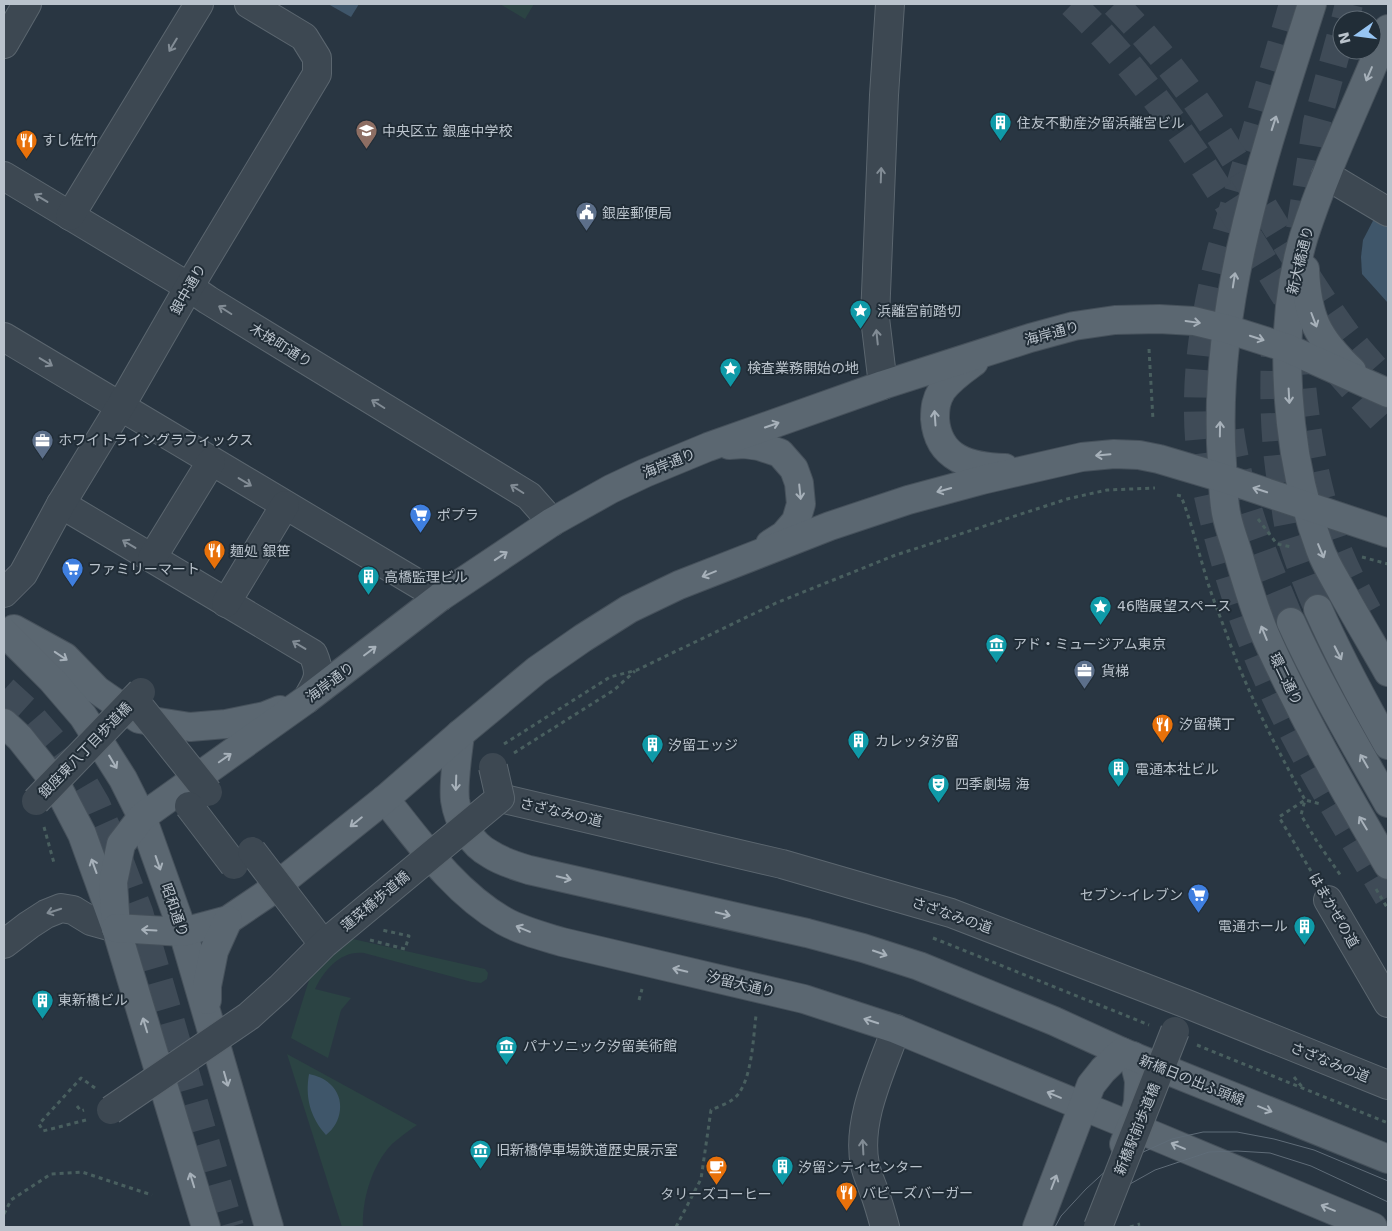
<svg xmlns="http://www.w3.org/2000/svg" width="1392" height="1231" viewBox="0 0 1392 1231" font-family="'DejaVu Sans','Noto Sans JP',sans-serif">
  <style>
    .green { fill: #2b4343 }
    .water { fill: #3f566a }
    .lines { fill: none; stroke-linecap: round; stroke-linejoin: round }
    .major-tunnel { stroke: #3f4b57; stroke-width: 28; stroke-dasharray: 28 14; stroke-linecap: butt }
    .highway-tunnel { stroke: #3f4b57; stroke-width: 28; stroke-dasharray: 28 14; stroke-linecap: butt }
    .minor-casing { stroke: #5b666f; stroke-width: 30 }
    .major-casing { stroke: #46515b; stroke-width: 30 }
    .path { stroke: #495f5f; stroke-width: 3; stroke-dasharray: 4 4; stroke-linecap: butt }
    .minor { stroke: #3d4852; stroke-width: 28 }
    .major { stroke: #5b6771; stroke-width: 28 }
    .tram { stroke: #5f6c78; stroke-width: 1 }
    .minor-bridge-casing { stroke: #5b666f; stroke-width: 30; stroke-linecap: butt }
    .minor-bridge { stroke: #3d4852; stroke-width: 28 }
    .oneway { stroke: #828c95 }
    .oneway2 { stroke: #a7b1ba }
    .labels { text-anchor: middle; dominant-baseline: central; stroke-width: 4; stroke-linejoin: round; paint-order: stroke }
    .poi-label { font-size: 14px; fill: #bac3cc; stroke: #212d37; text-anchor: start }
    .street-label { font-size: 14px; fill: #bac3cc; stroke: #212d37 }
  </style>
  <rect width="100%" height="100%" fill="#293642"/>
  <g class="green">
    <path d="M500,4H534L525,19Z"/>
    <path d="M353,939L485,969L488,973L487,979L481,983L472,982L364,953C341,950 324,970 315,989L351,998L341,1010L328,1058L291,1038L314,964Z"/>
    <path d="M287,1054L417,1125C408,1131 400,1137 392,1144C372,1165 362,1199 363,1227H342Z"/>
  </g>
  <g class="water">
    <path d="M328,4H359L351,17Z"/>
    <path d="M1388,192V303L1362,274L1361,257L1363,240Z"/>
    <path d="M309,1074C317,1076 324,1078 330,1084C346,1098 342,1123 326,1135C310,1117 305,1097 309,1074Z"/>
  </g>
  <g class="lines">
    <g class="major-tunnel">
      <path d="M1293,4L1221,250C1207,304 1197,358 1198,414C1198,457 1208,499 1219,540C1235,601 1257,660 1285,716C1316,779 1353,837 1388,897"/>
      <path d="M1345,20L1349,4"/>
      <path d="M1300,229L1317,122L1342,31"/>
      <path d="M1276,329C1273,389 1273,444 1285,504C1286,514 1288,524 1290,534C1298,560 1307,584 1318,609"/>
      <path d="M1299,347C1303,413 1313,480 1335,543C1344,567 1356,590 1368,612"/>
      <path d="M1230,430C1239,497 1265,560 1291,622"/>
      <path d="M4,690L25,709L58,747L79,775L96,804L109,833L139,912L230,1227"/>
    </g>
    <g class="highway-tunnel">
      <path d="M1072,4C1166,94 1230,208 1299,318"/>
      <path d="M1115,4C1155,45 1190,90 1221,138C1263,203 1300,271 1346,334C1359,351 1374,367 1388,383"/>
      <path d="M1334,367L1358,394L1388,427"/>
    </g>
    <defs>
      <g id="minor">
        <path d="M4,44L27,4"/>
        <path d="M1326,175L1388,212"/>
        <path d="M4,176L189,287L208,300L529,496L552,522"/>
        <path d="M70,216L199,4"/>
        <path d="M4,337L440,597"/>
        <path d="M883,385L875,318L884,95L890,4"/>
        <path d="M61,504L313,654C322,675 318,681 307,699"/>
        <path d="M152,558L211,462"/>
        <path d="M4,593L23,574L61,504L120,407L189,287L317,74V58L304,37L249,4"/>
        <path d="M226,603L285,505"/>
        <path d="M500,798L782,864L951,913L1187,1004L1388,1085"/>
        <path d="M1328,900L1388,1003"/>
        <path d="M4,944L29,925L46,914L61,908L73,910L91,921L116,928"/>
        <path d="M885,1227C882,1216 879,1205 875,1194C872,1185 867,1175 865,1165C856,1121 881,1071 896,1029"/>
      </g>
      <g id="major">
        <path d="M1312,4C1265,152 1211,305 1222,463C1223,480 1223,497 1226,513C1229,528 1235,543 1239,557C1246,581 1253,604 1262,627C1271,650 1282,671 1293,693C1322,752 1355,809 1388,865"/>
        <path d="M1388,29C1360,98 1327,165 1304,236C1275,332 1286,456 1320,549C1325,563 1334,577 1341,590C1356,617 1372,644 1388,672"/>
        <path d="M1305,269C1307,317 1317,338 1352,371"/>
        <path d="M974,362C963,370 951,378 942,390C936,400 935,407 935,419C938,459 970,467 1005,468"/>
        <path d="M729,445L744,444L759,446L780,453L794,469L799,483L801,504L796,521L784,535L770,544"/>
        <path d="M1318,609C1339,656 1363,701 1388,745"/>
        <path d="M1291,622C1319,684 1354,743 1388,803"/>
        <path d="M14,629L65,657L97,690L139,719L190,727L226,724L265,716L280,710"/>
        <path d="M4,632L52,680L83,716L123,779L142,817L183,932L269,1227"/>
        <path d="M4,723L20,738L55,782L82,834L116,928L206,1227"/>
        <path d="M460,734C458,752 453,782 455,800C458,821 471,844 490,854C502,862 516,866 529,870L807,933L863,948L919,966L1054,1021L1122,1052"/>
        <path d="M385,799C420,843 455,893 504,921C522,931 542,936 562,942L804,999L896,1029L1131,1126L1138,1103L1139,1081L1133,1056"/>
        <path d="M116,928L113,882L121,844L142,817L307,699L440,597L552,522L611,489L645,473L708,447L883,385L1030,338L1074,326L1115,320L1159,319L1194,321L1227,329L1287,348L1388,393"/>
        <path d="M116,928L183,932L228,920L265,895L385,799L460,734L537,670L583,638L629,609L679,585L830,526L908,500L982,480L1082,457L1114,454L1139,455L1159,459L1223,478L1388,533"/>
        <path d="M207,1000V986L214,951L228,920"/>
        <path d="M1124,1144L1131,1126L1373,1227"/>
        <path d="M1037,1227L1091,1085L1103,1070L1122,1052L1388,1159"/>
      </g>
    </defs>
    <use href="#minor" class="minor-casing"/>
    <use href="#major" class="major-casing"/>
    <g class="path">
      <path d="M1149,349L1153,420"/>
      <path d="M1177,495L1181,496C1191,521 1197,547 1205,573C1211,595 1220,616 1228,638C1248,694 1276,747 1305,800L1301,815L1316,840L1341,876"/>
      <path d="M1258,519L1277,544L1292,547"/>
      <path d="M1362,557L1388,564"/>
      <path d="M504,744L610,677L637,670L776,603L893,556L1067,499L1107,490L1155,488"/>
      <path d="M514,753L614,690L635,671"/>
      <path d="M44,827L54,863"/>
      <path d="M1315,878L1279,817L1305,800L1321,804"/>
      <path d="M1376,889L1388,909"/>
      <path d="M933,938L1149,1025"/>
      <path d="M370,940L405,949L409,936L382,930"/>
      <path d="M639,1000L642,989"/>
      <path d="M1197,1045L1388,1123"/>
      <path d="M1294,1077L1303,1088"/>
      <path d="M77,1106L81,1111L84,1110"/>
      <path d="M86,1120L43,1131L39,1124L81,1078L95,1088"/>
      <path d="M4,1214L11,1200L51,1174L82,1172L152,1195"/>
      <path d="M676,1227L701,1179L711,1110C718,1107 726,1104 732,1100C752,1087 753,1038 756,1016"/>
      <path d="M1130,1227L1140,1224"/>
    </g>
    <use href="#minor" class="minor"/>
    <use href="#major" class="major"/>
    <g class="tram">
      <path d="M1055,1227L1061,1216L1086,1189L1110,1167L1172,1139L1203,1132H1237L1274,1139L1314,1150L1388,1181"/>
      <path d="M1088,1227L1103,1206L1121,1189L1155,1170L1209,1152L1237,1151L1270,1153L1311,1166L1388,1202"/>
    </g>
    <defs>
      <g id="minor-bridge">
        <path d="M133,700L136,702L208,792"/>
        <path d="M36,801L141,692"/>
        <path d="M189,806L234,865"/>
        <path d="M252,851L317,936"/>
        <path d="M111,1110L249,1016L280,988L324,944L500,798L493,767"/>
        <path d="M1098,1227L1175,1031"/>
      </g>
    </defs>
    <use href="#minor-bridge" class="minor-bridge-casing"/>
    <use href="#minor-bridge" class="minor-bridge"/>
  </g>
  <defs><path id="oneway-shaft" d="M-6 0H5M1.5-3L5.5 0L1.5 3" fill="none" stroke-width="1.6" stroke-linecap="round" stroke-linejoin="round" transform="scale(1.25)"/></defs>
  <g class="oneway">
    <use href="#oneway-shaft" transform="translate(173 45) rotate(121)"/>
    <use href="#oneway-shaft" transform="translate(881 175) rotate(-88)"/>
    <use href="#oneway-shaft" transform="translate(41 198) rotate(-149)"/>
    <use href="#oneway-shaft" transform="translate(225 310) rotate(-148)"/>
    <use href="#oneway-shaft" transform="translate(877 337) rotate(-96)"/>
    <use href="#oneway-shaft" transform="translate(46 362) rotate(31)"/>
    <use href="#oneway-shaft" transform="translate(378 404) rotate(-148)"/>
    <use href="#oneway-shaft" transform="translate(245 482) rotate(31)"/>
    <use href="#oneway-shaft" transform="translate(517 489) rotate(-148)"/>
    <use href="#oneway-shaft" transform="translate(129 544) rotate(-149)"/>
    <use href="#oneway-shaft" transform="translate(299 645) rotate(-149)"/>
    <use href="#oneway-shaft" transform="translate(54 911) rotate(162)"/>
    <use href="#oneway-shaft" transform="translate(863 1147) rotate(-93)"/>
  </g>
  <g class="oneway2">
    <use href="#oneway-shaft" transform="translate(1369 74) rotate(113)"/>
    <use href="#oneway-shaft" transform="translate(1274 123) rotate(-72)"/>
    <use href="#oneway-shaft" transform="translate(1234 280) rotate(-81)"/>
    <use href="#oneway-shaft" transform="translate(1314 320) rotate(69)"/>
    <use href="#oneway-shaft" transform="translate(1193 322) rotate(8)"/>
    <use href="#oneway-shaft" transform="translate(1257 338) rotate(18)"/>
    <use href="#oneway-shaft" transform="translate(1289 396) rotate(87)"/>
    <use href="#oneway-shaft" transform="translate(935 418) rotate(-94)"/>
    <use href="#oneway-shaft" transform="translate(772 425) rotate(-19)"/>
    <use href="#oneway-shaft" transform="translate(1220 429) rotate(-89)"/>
    <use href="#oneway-shaft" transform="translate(1103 455) rotate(175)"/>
    <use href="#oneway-shaft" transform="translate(944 490) rotate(164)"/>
    <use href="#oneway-shaft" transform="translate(1260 490) rotate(-162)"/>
    <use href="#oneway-shaft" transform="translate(800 492) rotate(84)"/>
    <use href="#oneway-shaft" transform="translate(1321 551) rotate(67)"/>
    <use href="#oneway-shaft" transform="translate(501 556) rotate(-34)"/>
    <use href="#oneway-shaft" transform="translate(709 574) rotate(158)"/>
    <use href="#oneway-shaft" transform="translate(1264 633) rotate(-112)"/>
    <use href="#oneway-shaft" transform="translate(370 651) rotate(-37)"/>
    <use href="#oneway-shaft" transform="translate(1338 653) rotate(63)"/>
    <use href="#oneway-shaft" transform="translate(61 656) rotate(34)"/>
    <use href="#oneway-shaft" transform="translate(225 758) rotate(-35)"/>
    <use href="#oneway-shaft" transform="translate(1364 761) rotate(-120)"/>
    <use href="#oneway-shaft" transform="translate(113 762) rotate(59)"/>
    <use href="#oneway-shaft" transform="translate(456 783) rotate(92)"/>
    <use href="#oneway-shaft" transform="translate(356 822) rotate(141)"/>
    <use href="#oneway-shaft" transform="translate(1363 823) rotate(-121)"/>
    <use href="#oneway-shaft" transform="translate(158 863) rotate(71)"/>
    <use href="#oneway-shaft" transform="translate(94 866) rotate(-110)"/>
    <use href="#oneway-shaft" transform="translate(564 878) rotate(13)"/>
    <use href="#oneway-shaft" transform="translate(723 914) rotate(13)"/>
    <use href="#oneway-shaft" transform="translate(523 929) rotate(-157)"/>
    <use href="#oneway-shaft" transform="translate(149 930) rotate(-177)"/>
    <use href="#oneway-shaft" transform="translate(880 953) rotate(19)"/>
    <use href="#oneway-shaft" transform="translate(680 970) rotate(-167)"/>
    <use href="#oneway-shaft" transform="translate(871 1021) rotate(-162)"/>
    <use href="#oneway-shaft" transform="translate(145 1025) rotate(-107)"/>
    <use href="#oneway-shaft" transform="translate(226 1079) rotate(74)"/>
    <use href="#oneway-shaft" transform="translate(1054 1095) rotate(-157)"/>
    <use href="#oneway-shaft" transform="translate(1265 1109) rotate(22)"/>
    <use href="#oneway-shaft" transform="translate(1178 1146) rotate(-157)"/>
    <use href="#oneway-shaft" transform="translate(192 1180) rotate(-107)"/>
    <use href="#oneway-shaft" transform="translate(1054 1182) rotate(-69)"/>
    <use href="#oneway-shaft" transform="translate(1328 1208) rotate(-157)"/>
  </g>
  <defs>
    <symbol id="building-pin" viewBox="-11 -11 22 30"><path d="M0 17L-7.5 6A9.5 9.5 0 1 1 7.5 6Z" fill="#0f9aa8" stroke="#212d37"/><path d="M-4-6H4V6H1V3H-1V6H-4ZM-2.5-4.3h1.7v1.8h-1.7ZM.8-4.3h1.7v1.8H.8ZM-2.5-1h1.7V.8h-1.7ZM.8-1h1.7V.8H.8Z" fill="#fff"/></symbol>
    <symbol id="school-pin" viewBox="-11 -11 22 30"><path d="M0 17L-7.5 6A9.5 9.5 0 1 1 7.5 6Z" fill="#8d6e63" stroke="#212d37"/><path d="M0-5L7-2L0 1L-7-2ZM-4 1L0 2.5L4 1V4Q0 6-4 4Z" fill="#fff"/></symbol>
    <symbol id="restaurant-pin" viewBox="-11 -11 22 30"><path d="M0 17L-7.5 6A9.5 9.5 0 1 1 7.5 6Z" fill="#e8710a" stroke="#212d37"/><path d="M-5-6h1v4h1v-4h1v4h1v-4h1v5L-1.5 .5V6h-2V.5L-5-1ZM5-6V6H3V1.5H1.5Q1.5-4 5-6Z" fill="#fff"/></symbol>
    <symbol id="civic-pin" viewBox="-11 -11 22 30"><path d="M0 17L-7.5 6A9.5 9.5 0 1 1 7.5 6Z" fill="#5c6f8a" stroke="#212d37"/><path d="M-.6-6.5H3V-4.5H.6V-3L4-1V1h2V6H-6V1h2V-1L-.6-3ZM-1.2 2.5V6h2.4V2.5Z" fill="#fff"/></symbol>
    <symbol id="sight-pin" viewBox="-11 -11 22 30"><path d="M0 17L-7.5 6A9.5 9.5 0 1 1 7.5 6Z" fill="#0f9aa8" stroke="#212d37"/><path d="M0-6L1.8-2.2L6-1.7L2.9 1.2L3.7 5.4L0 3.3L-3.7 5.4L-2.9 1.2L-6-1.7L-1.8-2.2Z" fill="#fff"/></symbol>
    <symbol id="office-pin" viewBox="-11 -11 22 30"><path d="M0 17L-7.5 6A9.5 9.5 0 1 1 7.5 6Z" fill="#5c6f8a" stroke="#212d37"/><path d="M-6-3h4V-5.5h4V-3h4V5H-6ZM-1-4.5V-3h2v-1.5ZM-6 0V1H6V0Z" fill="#fff"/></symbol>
    <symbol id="supermarket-pin" viewBox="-11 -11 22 30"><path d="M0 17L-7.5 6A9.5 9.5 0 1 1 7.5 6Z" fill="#3f7fe0" stroke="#212d37"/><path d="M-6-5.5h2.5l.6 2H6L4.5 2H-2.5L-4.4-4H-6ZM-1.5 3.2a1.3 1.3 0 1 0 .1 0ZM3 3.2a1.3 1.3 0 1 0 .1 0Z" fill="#fff"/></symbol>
    <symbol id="museum-pin" viewBox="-11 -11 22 30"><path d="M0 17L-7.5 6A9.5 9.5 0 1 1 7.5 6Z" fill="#0f9aa8" stroke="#212d37"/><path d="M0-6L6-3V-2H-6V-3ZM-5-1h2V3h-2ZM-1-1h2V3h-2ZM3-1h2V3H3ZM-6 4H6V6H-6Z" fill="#fff"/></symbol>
    <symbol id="theatre-pin" viewBox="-11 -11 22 30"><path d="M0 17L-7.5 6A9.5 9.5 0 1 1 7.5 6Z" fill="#0f9aa8" stroke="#212d37"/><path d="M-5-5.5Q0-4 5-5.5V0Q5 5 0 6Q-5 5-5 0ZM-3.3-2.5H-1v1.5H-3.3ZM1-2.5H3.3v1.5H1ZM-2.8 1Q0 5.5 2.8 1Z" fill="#fff"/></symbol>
    <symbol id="cafe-pin" viewBox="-11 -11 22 30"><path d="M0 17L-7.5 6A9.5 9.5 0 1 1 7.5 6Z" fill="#e8710a" stroke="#212d37"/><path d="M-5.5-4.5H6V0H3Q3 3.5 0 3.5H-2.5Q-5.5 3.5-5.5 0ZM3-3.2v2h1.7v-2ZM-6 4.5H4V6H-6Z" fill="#fff"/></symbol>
  </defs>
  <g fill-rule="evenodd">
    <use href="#building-pin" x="988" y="110" width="25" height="34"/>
    <use href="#school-pin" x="354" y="118" width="25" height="34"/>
    <use href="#restaurant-pin" x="14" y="128" width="25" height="34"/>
    <use href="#civic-pin" x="574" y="200" width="25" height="34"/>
    <use href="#sight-pin" x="848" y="298" width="25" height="34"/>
    <use href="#sight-pin" x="718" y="356" width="25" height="34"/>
    <use href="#office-pin" x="30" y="428" width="25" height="34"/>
    <use href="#supermarket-pin" x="408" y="502" width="25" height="34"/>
    <use href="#restaurant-pin" x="202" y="538" width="25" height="34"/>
    <use href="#supermarket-pin" x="60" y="556" width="25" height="34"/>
    <use href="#building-pin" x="356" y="564" width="25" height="34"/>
    <use href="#sight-pin" x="1088" y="594" width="25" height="34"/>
    <use href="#museum-pin" x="984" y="632" width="25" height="34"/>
    <use href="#office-pin" x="1072" y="658" width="25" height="34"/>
    <use href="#restaurant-pin" x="1150" y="712" width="25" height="34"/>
    <use href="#building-pin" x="846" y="728" width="25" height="34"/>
    <use href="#building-pin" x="640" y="732" width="25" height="34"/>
    <use href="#building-pin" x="1106" y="756" width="25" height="34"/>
    <use href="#theatre-pin" x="926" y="772" width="25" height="34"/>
    <use href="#supermarket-pin" x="1186" y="882" width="25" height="34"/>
    <use href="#building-pin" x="1292" y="914" width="25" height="34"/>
    <use href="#building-pin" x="30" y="988" width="25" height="34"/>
    <use href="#museum-pin" x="494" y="1034" width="25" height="34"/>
    <use href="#museum-pin" x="468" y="1138" width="25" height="34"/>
    <use href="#cafe-pin" x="704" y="1154" width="25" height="34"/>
    <use href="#building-pin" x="770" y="1154" width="25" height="34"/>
    <use href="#restaurant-pin" x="834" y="1180" width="25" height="34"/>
  </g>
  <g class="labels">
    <g class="poi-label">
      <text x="1017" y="123">住友不動産汐留浜離宮ビル</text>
      <text x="382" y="131">中央区立 銀座中学校</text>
      <text x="42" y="140">すし佐竹</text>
      <text x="602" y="213">銀座郵便局</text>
      <text x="877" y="311">浜離宮前踏切</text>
      <text x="747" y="368">検査業務開始の地</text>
      <text x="58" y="440">ホワイトライングラフィックス</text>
      <text x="437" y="515">ポプラ</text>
      <text x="230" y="551">麺処 銀笹</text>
      <text x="88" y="569">ファミリーマート</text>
      <text x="384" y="577">高橋監理ビル</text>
      <text x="1117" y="606">46階展望スペース</text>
      <text x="1013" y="644">アド・ミュージアム東京</text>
      <text x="1101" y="671">貨梯</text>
      <text x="1179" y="724">汐留横丁</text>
      <text x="875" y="741">カレッタ汐留</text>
      <text x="668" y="745">汐留エッジ</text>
      <text x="1135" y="769">電通本社ビル</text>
      <text x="955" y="784">四季劇場 海</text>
      <text x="1183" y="895" text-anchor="end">セブン-イレブン</text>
      <text x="1288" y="926" text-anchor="end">電通ホール</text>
      <text x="58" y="1000">東新橋ビル</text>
      <text x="523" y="1046">パナソニック汐留美術館</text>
      <text x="496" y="1150">旧新橋停車場鉄道歴史展示室</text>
      <text x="798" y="1167">汐留シティセンター</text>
      <text x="862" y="1193">バビーズバーガー</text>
      <text x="716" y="1194" text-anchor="middle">タリーズコーヒー</text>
    </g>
    <g class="street-label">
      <text transform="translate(1300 260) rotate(-76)">新大橋通り</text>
      <text transform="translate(188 289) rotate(-60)">銀中通り</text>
      <text transform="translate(1052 333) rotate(-15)">海岸通り</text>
      <text transform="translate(281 345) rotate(32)">木挽町通り</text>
      <text transform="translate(669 463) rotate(-22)">海岸通り</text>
      <text transform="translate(1286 679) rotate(64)">環二通り</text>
      <text transform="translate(330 682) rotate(-37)">海岸通り</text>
      <text transform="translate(85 750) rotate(-46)">銀座東八丁目歩道橋</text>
      <text transform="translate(561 812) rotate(13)">さざなみの道</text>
      <text transform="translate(375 901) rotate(-40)">蓮菜橋歩道橋</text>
      <text transform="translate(175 910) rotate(71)">昭和通り</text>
      <text transform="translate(1334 910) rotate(60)">はまかぜの道</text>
      <text transform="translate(952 915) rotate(19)">さざなみの道</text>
      <text transform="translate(741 984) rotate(13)">汐留大通り</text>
      <text transform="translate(1330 1062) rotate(22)">さざなみの道</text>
      <text transform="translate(1192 1080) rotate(22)">新橋日の出ふ頭線</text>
      <text transform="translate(1137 1129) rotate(-68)">新橋駅前歩道橋</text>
    </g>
  </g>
  <rect width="1392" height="1231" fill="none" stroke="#bac3cc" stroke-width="10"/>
  <g transform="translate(1357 35) rotate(256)"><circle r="24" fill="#212d37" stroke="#5e6973"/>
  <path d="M0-4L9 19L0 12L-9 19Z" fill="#97c5f3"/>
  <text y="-8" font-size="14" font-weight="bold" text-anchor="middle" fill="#bac3cc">N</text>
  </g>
</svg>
